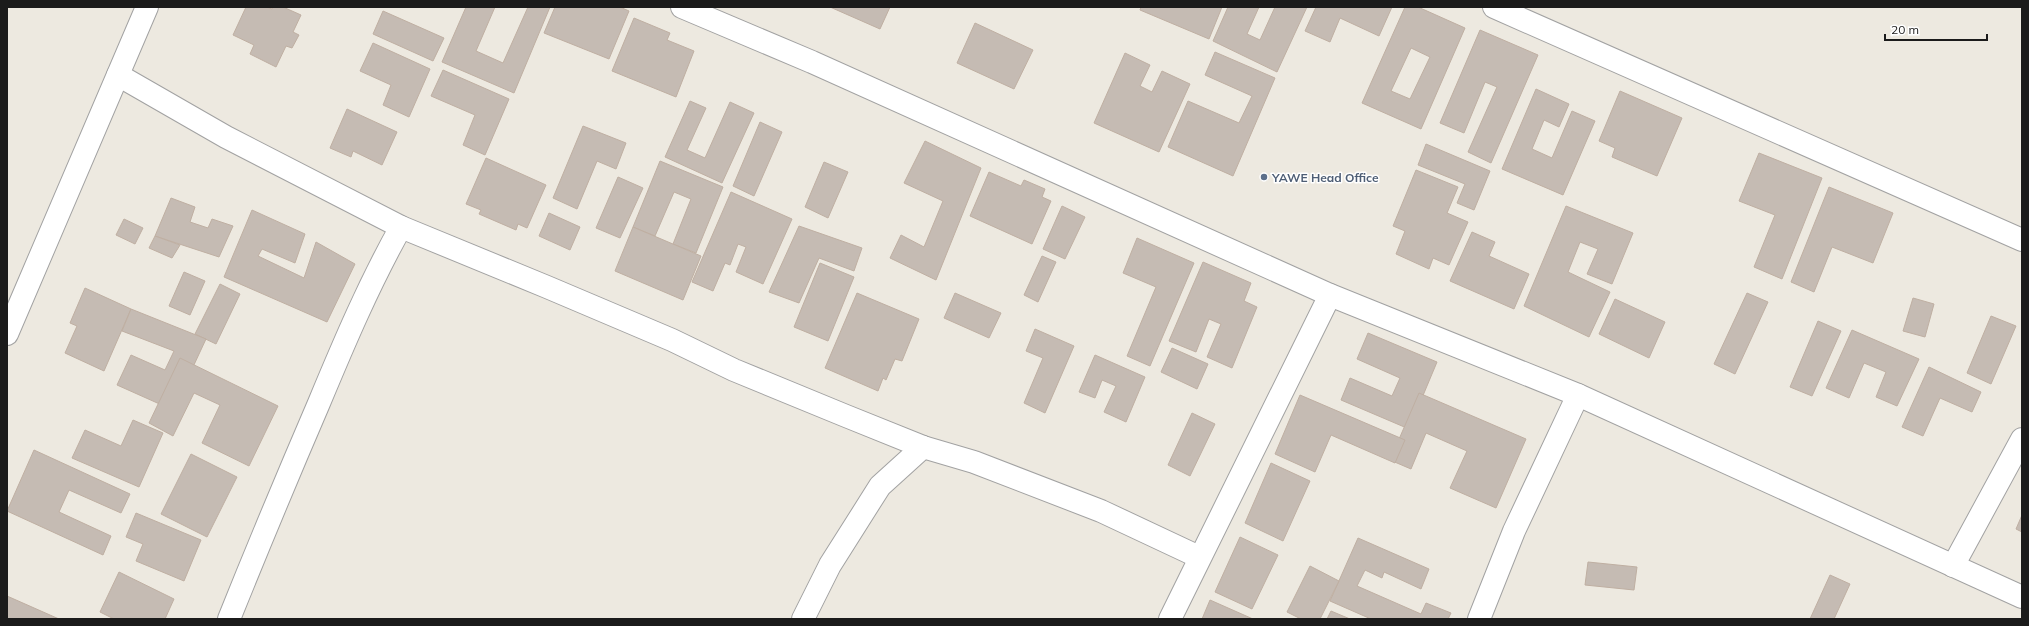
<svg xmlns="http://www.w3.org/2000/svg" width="2029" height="626" viewBox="0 0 2029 626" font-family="Mulish,sans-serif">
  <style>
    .building { fill: #c5bbb3; stroke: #bfafa2; fill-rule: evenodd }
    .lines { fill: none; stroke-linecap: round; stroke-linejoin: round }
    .minor-casing { stroke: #a2a2a2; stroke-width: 24 }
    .minor { stroke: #fff; stroke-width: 22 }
    .service-dot { fill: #5c6f8a; stroke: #fff; stroke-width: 1.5 }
    .labels { text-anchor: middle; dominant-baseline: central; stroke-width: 3; stroke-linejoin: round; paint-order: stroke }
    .service-label { font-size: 12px; font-weight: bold; fill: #4e5e75; stroke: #fff; text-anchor: start }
  </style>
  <rect width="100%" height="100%" fill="#ede9e0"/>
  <g class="building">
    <path d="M246,7H267L272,9L273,7H283L301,15L293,32L299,35L292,48L286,46L276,67L250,54L254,45L233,35Z"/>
    <path d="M466,7H495L476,51L503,63L528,7H550L514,93L442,62Z"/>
    <path d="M555,7H620L629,11L609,59L544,33Z"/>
    <path d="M830,7H890L880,29Z"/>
    <path d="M1141,7H1222L1209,39L1140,10Z"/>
    <path d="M1228,7H1259L1247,34L1260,40L1275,7H1307L1277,72L1213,41Z"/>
    <path d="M1316,7H1392L1379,36L1340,18L1330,42L1305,31Z"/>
    <path d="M1405,7H1418L1465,28L1421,129L1362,103ZM1411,48L1430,57L1410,99L1391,91Z"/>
    <path d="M383,11L444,38L433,61L373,34Z"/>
    <path d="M634,18L670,33L667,40L694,51L676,97L612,71Z"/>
    <path d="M975,23L1033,50L1014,89L957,63Z"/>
    <path d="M1480,30L1538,55L1491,163L1468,152L1497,87L1485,82L1464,133L1440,123Z"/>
    <path d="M373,43L430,69L409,117L383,105L391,85L360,71Z"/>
    <path d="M1215,52L1275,78L1233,176L1168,147L1188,101L1239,123L1252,96L1205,75Z"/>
    <path d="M1125,53L1150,65L1140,86L1152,92L1162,71L1190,84L1159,152L1094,123Z"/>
    <path d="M443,70L509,99L485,155L463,145L475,115L431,96Z"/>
    <path d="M1536,89L1569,104L1559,127L1544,120L1532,149L1552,158L1572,111L1595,121L1563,195L1502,169Z"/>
    <path d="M1620,91L1682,118L1657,176L1612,157L1615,148L1599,141Z"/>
    <path d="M690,101L706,108L687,150L705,158L730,102L754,113L722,183L665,157Z"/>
    <path d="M347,109L397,132L382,165L353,151L351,157L330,148Z"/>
    <path d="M760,122L782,132L754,196L733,186Z"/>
    <path d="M583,126L626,143L616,169L597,161L577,209L553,198Z"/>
    <path d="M925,141L981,168L936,280L890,258L901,235L924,247L943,201L904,183Z"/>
    <path d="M1426,144L1490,171L1474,210L1457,203L1465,184L1418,165Z"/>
    <path d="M1759,153L1822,178L1782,279L1754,267L1775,215L1739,201Z"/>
    <path d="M486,158L546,185L527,228L518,224L516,230L479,214L481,210L466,204Z"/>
    <path d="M660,161L723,187L696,253L673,244L691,199L674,192L655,236L633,227Z"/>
    <path d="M824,162L848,172L828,218L805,207Z"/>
    <path d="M1416,170L1458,187L1447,213L1468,222L1449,265L1433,258L1429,269L1396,254L1405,231L1393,226Z"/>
    <path d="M989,172L1021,186L1024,180L1045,189L1042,197L1051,201L1032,244L970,216Z"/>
    <path d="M618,177L643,188L620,238L596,228Z"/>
    <path d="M1829,187L1893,213L1873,263L1832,247L1814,292L1791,282Z"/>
    <path d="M731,192L792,219L763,284L736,272L746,247L738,244L730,265L725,263L713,291L692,282Z"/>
    <path d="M171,198L195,207L190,222L208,228L212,219L233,226L219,257L155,236Z"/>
    <path d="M1062,206L1085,217L1065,259L1043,249Z"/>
    <path d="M1566,206L1633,233L1612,284L1587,274L1598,249L1580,242L1568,272L1610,292L1589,337L1524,306Z"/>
    <path d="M252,210L305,234L295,263L262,249L258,256L304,278L316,242L355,264L327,322L224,277Z"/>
    <path d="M549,213L580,227L570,250L539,236Z"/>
    <path d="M124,219L143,228L135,244L116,235Z"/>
    <path d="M799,226L862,248L854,271L819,258L799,303L769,292Z"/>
    <path d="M633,227L701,256L683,300L615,271Z"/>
    <path d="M1472,232L1495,242L1489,256L1529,274L1514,309L1450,281Z"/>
    <path d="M155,236L180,245L172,258L149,248Z"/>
    <path d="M1137,238L1194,263L1150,366L1127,356L1156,287L1123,273Z"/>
    <path d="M1042,256L1056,262L1038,302L1024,295Z"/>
    <path d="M1203,262L1251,283L1244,301L1257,307L1232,368L1207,357L1221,324L1209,319L1196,352L1169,341Z"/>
    <path d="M820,263L854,277L828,341L794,327Z"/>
    <path d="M184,272L205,281L190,315L169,306Z"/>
    <path d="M220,284L240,294L216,344L195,334Z"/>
    <path d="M85,288L131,309L104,371L65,353L77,326L70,323Z"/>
    <path d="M857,293L919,319L902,361L895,359L886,380L883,378L878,391L825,368Z"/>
    <path d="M955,293L1001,313L989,338L944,318Z"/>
    <path d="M1747,293L1768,302L1735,374L1714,364Z"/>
    <path d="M1913,298L1934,304L1925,337L1903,331Z"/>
    <path d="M1615,299L1665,322L1649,358L1599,334Z"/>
    <path d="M131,309L206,339L173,410L117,385L131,355L165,370L174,351L122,331Z"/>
    <path d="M1991,316L2016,326L1991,384L1967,373Z"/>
    <path d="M1818,321L1841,331L1812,396L1790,387Z"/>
    <path d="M1035,329L1074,346L1045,413L1024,403L1043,358L1026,351Z"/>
    <path d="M1852,330L1919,359L1897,406L1876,397L1886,372L1864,363L1849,398L1826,388Z"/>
    <path d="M1368,333L1437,362L1409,429L1341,400L1350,378L1392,396L1400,378L1357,359Z"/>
    <path d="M1172,348L1208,364L1197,389L1161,372Z"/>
    <path d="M1095,355L1145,377L1126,422L1104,412L1116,386L1102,380L1095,398L1079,392Z"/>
    <path d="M180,358L278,406L249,466L202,443L220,405L194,393L173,436L149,423Z"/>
    <path d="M1929,367L1981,392L1972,412L1940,398L1923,436L1902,427Z"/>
    <path d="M1419,393L1526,439L1496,508L1450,488L1467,451L1426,433L1411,469L1390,460Z"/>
    <path d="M1300,395L1405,440L1395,463L1331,435L1315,472L1275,454Z"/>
    <path d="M1192,413L1215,424L1190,476L1168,465Z"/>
    <path d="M133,420L163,433L139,487L72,458L85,430L121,446Z"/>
    <path d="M34,450L130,494L121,513L69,490L59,512L111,536L103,555L7,511Z"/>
    <path d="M191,454L237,477L207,537L161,514Z"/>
    <path d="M1271,463L1310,481L1283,541L1245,523Z"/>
    <path d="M136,513L201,540L184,581L136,561L143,544L126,537Z"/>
    <path d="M2022,515V532L2016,529Z"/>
    <path d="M1240,537L1278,555L1252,609L1215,592Z"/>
    <path d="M1358,538L1429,569L1421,589L1384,572L1382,578L1365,570L1357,586L1421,614L1426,603L1451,613L1448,619H1371L1330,601Z"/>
    <path d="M1588,562L1637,567L1634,590L1585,585Z"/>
    <path d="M1310,566L1339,581L1320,619H1301L1287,612Z"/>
    <path d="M119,572L174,599L165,619H114L100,612Z"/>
    <path d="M1830,575L1850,584L1834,619H1810Z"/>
    <path d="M7,596L59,619H7Z"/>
    <path d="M1210,600L1253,619H1202Z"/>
    <path d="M1331,611L1350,619H1327Z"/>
  </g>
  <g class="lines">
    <defs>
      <g id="minor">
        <path d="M682,7L812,62L1330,295L1578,395L2022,597"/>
        <path d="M1494,7L2022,240"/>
        <path d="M118,75L226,137L401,227L547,287L672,340L734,370L846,416L923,447L974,462L1101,511L1199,557"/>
        <path d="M7,334L147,7"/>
        <path d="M1953,566L2022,439"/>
        <path d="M229,619C258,547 288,475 319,403C344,343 369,284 401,227"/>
        <path d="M803,619L830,565L880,486L923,447"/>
        <path d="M1170,619L1330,295"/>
        <path d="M1479,619L1514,531L1578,395"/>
      </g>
    </defs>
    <use href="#minor" class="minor-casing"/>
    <use href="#minor" class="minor"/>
  </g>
  <circle class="service-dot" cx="1264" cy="177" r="4"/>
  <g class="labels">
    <g class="service-label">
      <text x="1272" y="177">YAWE Head Office</text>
    </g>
  </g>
  <rect width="2029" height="626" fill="none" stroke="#1b1b1b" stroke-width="16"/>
  <path d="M1885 34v6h102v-6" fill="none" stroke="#1b1b1b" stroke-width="2"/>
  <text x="1891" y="34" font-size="12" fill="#1b1b1b" stroke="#ffffff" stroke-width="3" paint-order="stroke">20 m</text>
</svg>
